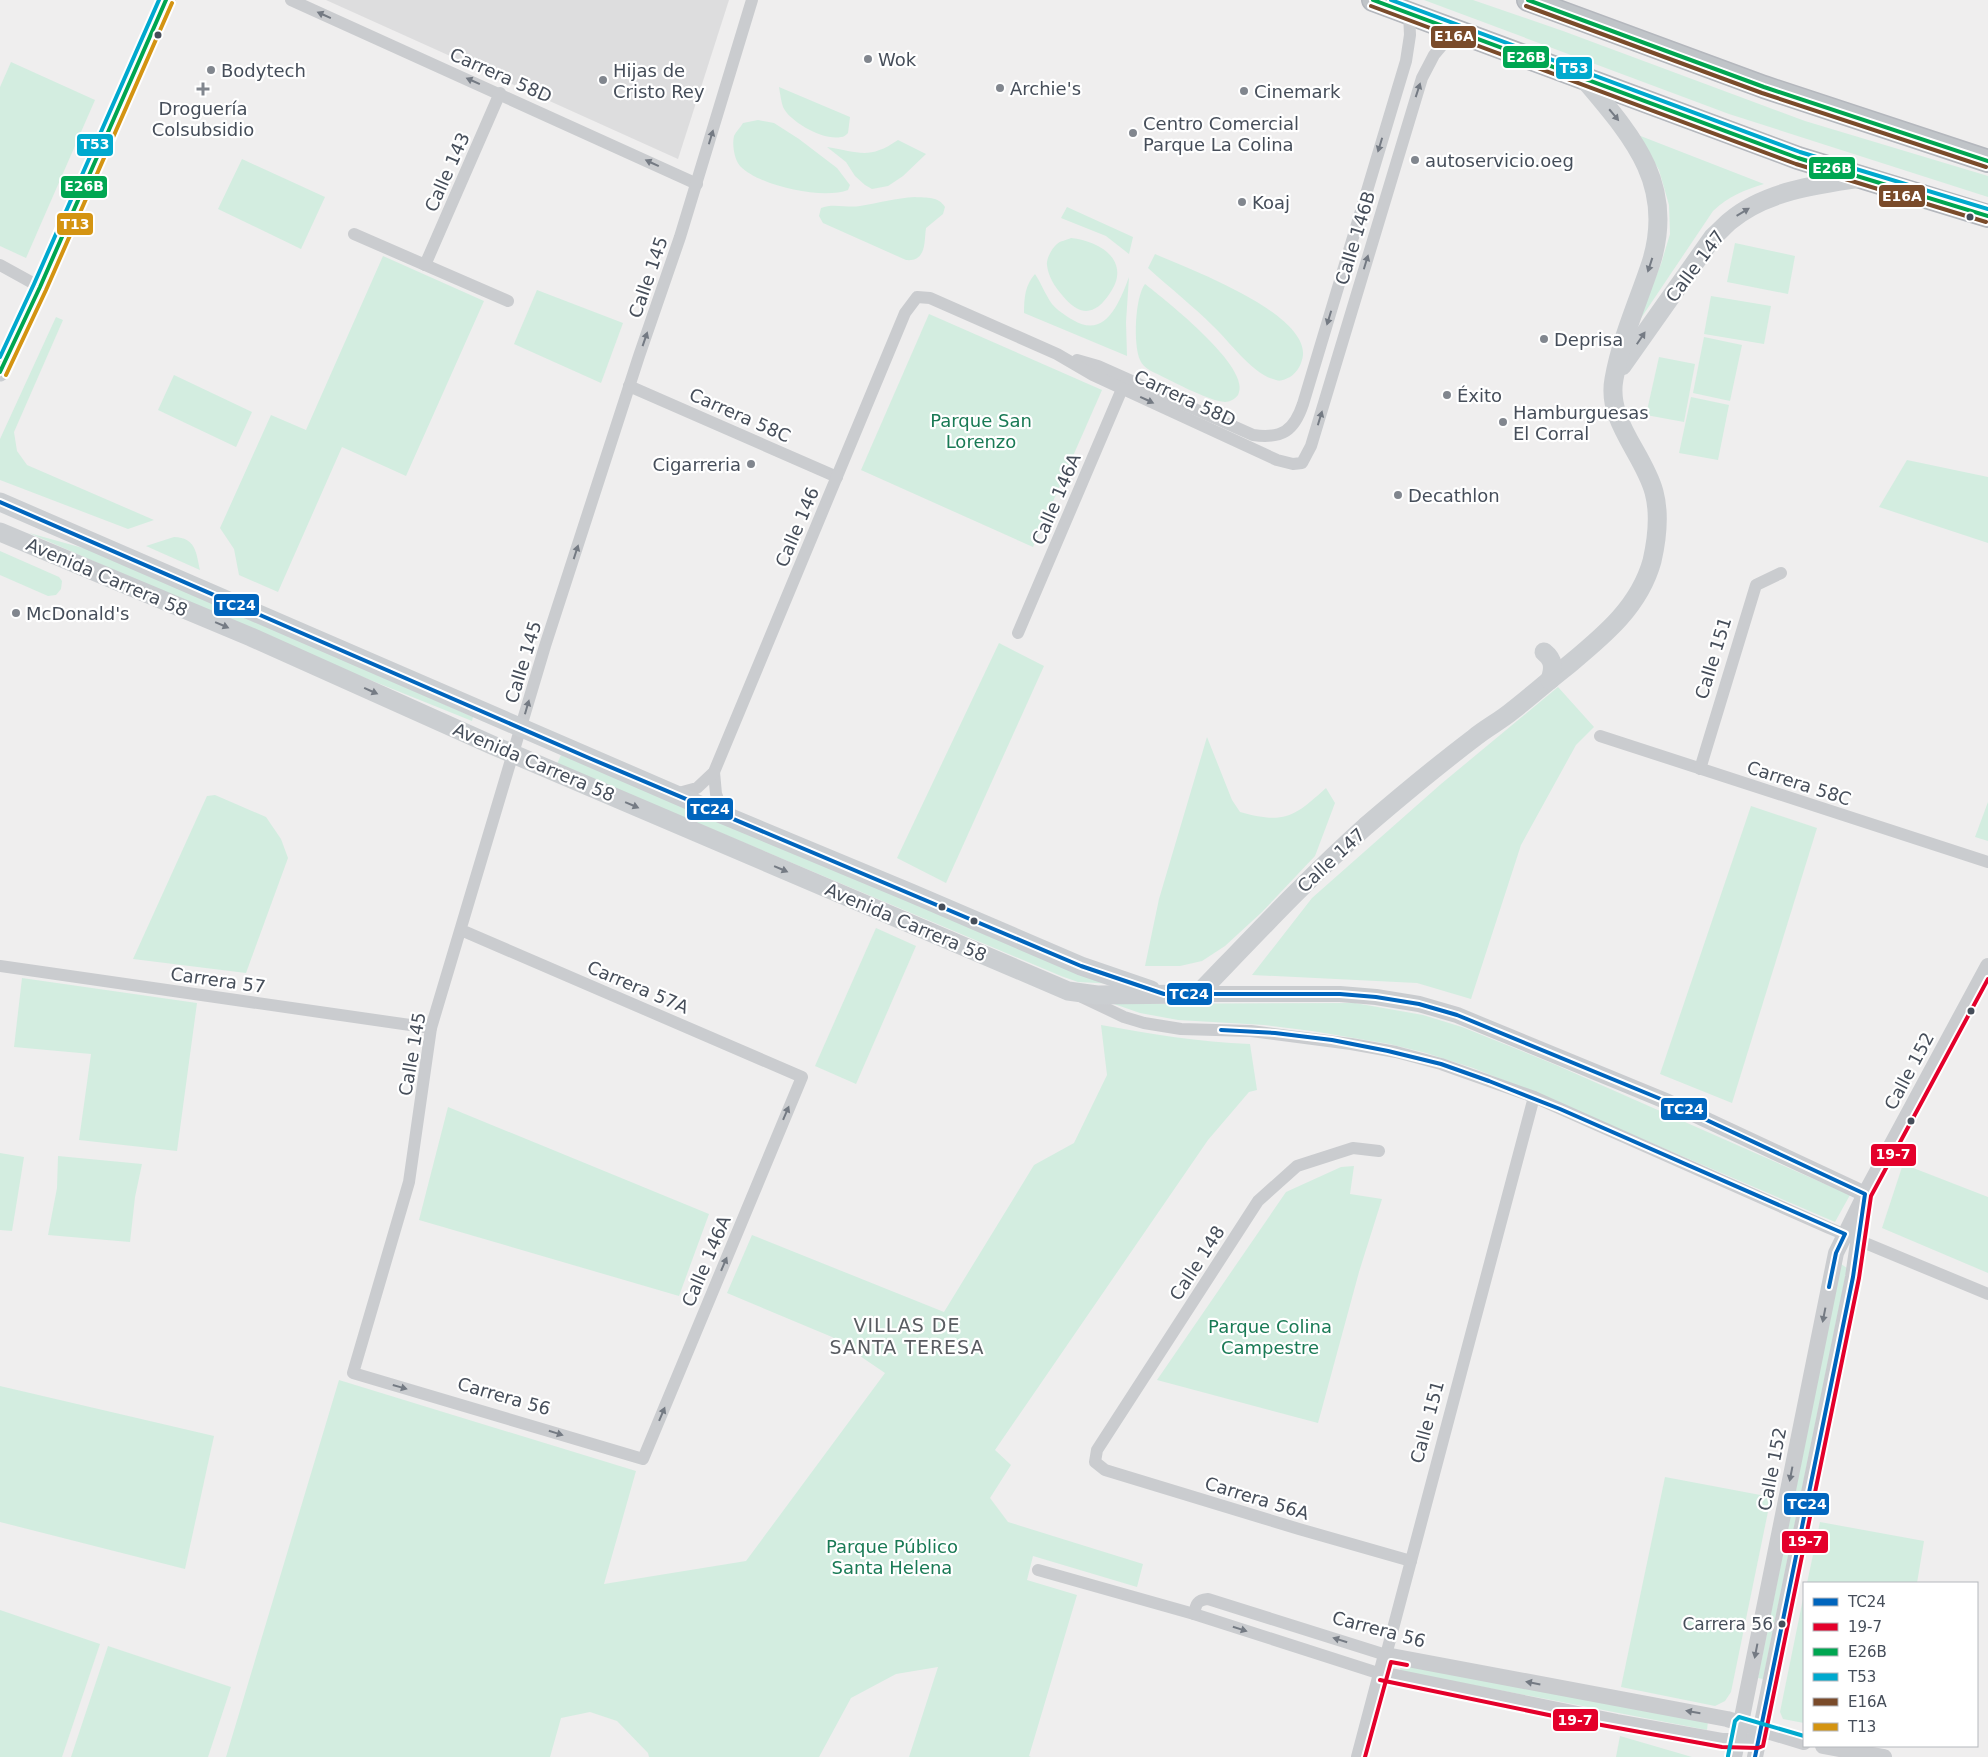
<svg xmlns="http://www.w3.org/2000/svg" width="1988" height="1757" viewBox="0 0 1988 1757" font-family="'DejaVu Sans',sans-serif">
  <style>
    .education { fill: #ddddde }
    .green { fill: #d3ede0 }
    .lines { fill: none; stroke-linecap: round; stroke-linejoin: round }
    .trunk-casing { stroke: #b4b7bd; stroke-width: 24 }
    .minor { stroke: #cacccf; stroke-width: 12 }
    .tertiary { stroke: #cacccf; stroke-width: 16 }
    .secondary { stroke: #cbced1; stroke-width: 19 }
    .trunk { stroke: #c0c4c8; stroke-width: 21 }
    .bus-1-casing { stroke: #fff; stroke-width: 8 }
    .bus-2-casing { stroke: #fff; stroke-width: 8 }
    .bus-3-casing { stroke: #fff; stroke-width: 8 }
    .bus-4-casing { stroke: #fff; stroke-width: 8 }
    .bus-5-casing { stroke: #fff; stroke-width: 8 }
    .bus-6-casing { stroke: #fff; stroke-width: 8 }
    .bus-1 { stroke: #0065bd; stroke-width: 4 }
    .bus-2 { stroke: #e4002b; stroke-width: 4 }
    .bus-3 { stroke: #00a651; stroke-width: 4 }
    .bus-4 { stroke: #00a9ce; stroke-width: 4 }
    .bus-5 { stroke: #7a4b2a; stroke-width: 4 }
    .bus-6 { stroke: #d49412; stroke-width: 4 }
    .oneway { fill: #747a83 }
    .oneway2 { fill: #757b84 }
    .bus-dot { fill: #464e5a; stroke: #fff; stroke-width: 2 }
    .poi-dot { fill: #81868e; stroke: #fff; stroke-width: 2 }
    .labels { text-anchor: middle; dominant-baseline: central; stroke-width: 4.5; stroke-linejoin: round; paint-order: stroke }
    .bus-label { font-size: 17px; fill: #464e5a; stroke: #fff; text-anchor: end }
    .poi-label { font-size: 18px; fill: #464e5a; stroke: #fff; text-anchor: start }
    .street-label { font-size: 18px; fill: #464e5a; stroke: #fff }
    .park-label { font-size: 18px; fill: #197a55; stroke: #fff }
    .neighbourhood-label { font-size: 19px; letter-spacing: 1px; fill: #5a5d62; stroke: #fff }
    .line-badge { stroke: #fff; stroke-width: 2 }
    .badge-label { font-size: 14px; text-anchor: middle; font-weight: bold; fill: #fff }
  </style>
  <rect width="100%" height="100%" fill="#efeeee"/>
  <path class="education" d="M326,0H729L678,159Z"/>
  <g class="green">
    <path d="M1424,0H1473L1563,31L1805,121L1988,176V197L1729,114Z"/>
    <path d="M11,62L95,100L26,258L0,246V87Z"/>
    <path d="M779,87L850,117L848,133C846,135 844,137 841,137C824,141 790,122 783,107C781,101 780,93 779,87Z"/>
    <path d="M758,120L774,123L799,139L837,168L850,185L848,190C823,200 759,186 740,166C734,159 732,144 734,136C736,131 741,127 743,123Z"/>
    <path d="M1638,135L1764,184C1744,190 1729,196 1713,211L1637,324L1661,264L1670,234L1669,205L1659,170Z"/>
    <path d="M898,140L926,154L903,176L888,186L872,189L865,185L855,176L846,162L827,147C859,152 869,160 898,140Z"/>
    <path d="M242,159L325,197L301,249L218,209Z"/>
    <path d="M915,197C927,198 938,196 945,207L943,214L926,228C924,241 927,262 906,260L823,223L819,216L821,208C833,203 847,208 860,206C879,203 896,198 915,197Z"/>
    <path d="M1067,207L1133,237L1129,254L1106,236L1061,218Z"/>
    <path d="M1071,238C1100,241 1132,261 1110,293C1095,316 1080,317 1062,295C1055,287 1048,276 1047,265C1046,259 1052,248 1057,244C1060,241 1067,240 1071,238Z"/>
    <path d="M1735,243L1795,256L1788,294L1727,282Z"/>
    <path d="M1155,254C1189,269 1306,312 1303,355C1302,363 1298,372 1290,377C1285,379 1281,382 1276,380C1253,375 1230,342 1213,326C1193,306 1170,288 1148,268Z"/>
    <path d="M383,256L484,301L406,476L342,447L278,592L239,575L234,549L220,528L271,415L306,430Z"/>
    <path d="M1035,274C1041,283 1045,294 1052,304C1057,310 1066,316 1073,320C1106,340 1120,301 1129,277L1126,322L1127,356L1024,313C1024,298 1025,285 1035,274Z"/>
    <path d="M1145,284C1164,299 1254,369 1238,395C1235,399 1230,402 1225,402C1208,401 1168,379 1151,371C1146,368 1142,365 1140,360C1133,344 1135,297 1145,284Z"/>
    <path d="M537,290L623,323L601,383L514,344Z"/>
    <path d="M1711,296L1771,306L1764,344L1704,334Z"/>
    <path d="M929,314L1102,390L1033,547L861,470Z"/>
    <path d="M56,317L63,320L14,432L17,451L27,465L154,520L128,529L0,480V439Z"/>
    <path d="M1704,337L1742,345L1730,401L1693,393Z"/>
    <path d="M1659,357L1695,364L1684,422L1646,415Z"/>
    <path d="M174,375L252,412L236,447L158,410Z"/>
    <path d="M1691,397L1729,405L1718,460L1679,453Z"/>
    <path d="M1907,460L1988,477V543L1879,507Z"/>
    <path d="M29,533L101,553L473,717L472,721L328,663Z"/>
    <path d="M174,537C196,538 196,552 200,570L146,546Z"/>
    <path d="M0,551L59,577L62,581L61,589L56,595L48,596L0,575Z"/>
    <path d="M999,643L1044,666L946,883L897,858Z"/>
    <path d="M1558,687L1594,727L1576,745L1521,845L1471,999L1417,983L1252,975L1312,898L1441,784Z"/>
    <path d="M1207,737L1232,800L1240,812C1284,824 1293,818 1326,788L1335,803L1315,856L1262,912L1225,946L1202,961L1180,966H1145L1159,899Z"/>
    <path d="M561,755L1117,984L1078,982L1061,976L557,764Z"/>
    <path d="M215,795L266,817L281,839L288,858L246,973L133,959L207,796Z"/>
    <path d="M1988,802V841L1975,837Z"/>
    <path d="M1751,806L1817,828L1732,1103L1660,1074Z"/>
    <path d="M876,928L916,946L856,1084L815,1066Z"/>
    <path d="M22,978L197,1003L177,1151L79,1140L91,1054L14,1047Z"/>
    <path d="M1355,1003L1423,1015L1462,1027L1556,1065L1850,1195L1835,1222L1531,1091L1473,1068L1426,1053L1389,1044L1312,1031L1264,1025L1178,1020L1140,1013L1114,1004Z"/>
    <path d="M1101,1025C1151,1034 1199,1042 1250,1044L1257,1090L1249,1092L1208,1140L995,1450L1011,1465L990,1498L1008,1522L1143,1564L1137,1587L1033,1556L1027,1580L1077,1595L1029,1756L1031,1757H909L938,1667L896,1674L851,1698L819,1757H649L648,1753L617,1721L590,1712L561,1718L550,1757H226L339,1380L636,1471L604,1584L746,1561L885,1373L832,1337L727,1293L752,1235L944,1312L1034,1165L1074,1143L1107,1075Z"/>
    <path d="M448,1107L709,1214L679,1296L419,1220Z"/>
    <path d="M0,1153L24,1157L12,1231L0,1230Z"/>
    <path d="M58,1156L142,1164L135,1197L130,1242L48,1235L57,1188Z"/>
    <path d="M1903,1164L1988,1197V1273L1882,1228Z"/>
    <path d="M1354,1166L1350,1194L1382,1199L1359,1272L1318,1423L1157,1380L1286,1192L1341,1167Z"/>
    <path d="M1841,1264L1847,1268L1763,1679L1758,1678Z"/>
    <path d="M0,1386L214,1436L185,1569L0,1522Z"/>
    <path d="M1665,1477L1771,1497L1731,1692L1725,1701L1715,1706L1621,1687Z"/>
    <path d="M1820,1522L1924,1541L1917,1583H1807Z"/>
    <path d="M1804,1594V1723L1783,1719L1780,1712Z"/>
    <path d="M0,1610L100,1644L62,1757H0Z"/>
    <path d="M108,1646L231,1687L208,1757H71Z"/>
    <path d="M1401,1663L1708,1721L1707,1730L1400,1671Z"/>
    <path d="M1620,1736L1692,1757H1616Z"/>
  </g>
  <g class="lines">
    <defs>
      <g id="trunk">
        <path d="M1373,0L1798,158L1988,216"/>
        <path d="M1528,0L1764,87L1988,161"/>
      </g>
    </defs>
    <use href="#trunk" class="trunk-casing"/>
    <g class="minor">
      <path d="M291,0L697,184"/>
      <path d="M354,234L508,301"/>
      <path d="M0,265L40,287"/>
      <path d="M425,265L500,93"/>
      <path d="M1077,360L1098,366L1253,435C1282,439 1294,431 1303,404L1406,61L1410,35L1409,13"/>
      <path d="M629,386L837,477"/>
      <path d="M1018,633L1125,382"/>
      <path d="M1600,736L1988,862"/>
      <path d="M1700,769L1756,585L1781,573"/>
      <path d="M714,772L716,794L724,815"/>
      <path d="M675,794L697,788L714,772L905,313L917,297L930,298L1057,354L1093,375L1277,460L1293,464L1302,463L1311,446L1422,78L1434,55L1455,30"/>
      <path d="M461,930L802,1077L643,1459L353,1373L409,1182L431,1028L545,646L639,356L680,237L752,0"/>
      <path d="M0,966L431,1028"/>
      <path d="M1082,997L1124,1017L1144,1023L1181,1029L1251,1031L1351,1044L1396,1052L1441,1064L1534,1097L1829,1228L1988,1294"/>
      <path d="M1379,1151L1353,1148L1297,1166L1258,1201L1097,1450L1095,1462L1105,1470L1299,1529L1411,1561"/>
      <path d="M1038,1570L1194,1614L1381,1674"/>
      <path d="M1194,1614C1196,1604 1197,1600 1208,1599L1386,1655L1534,1097"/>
    </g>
    <g class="tertiary">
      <path d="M1198,994H1340L1376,997L1419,1004L1457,1015L1668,1102L1865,1194"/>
      <path d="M1381,1674L1617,1722L1723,1741H1747"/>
      <path d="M1823,1746L1884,1757"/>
      <path d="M1359,1757L1386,1655L1727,1719L1804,1742"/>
      <path d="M1734,1757L1836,1253L1865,1194L1988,966"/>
      <path d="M1755,1757L1853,1277L1863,1209"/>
    </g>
    <g class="secondary">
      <path d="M1622,366L1713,237C1719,232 1724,226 1730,221C1765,191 1819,184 1862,178"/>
      <path d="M0,372L40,287L166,0"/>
      <path d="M0,502L702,806L911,893L1081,966L1151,990"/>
      <path d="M0,532L251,637L492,745L1068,991L1097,995L1198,994C1253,937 1307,879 1366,826C1401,796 1437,766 1474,738C1486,728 1500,721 1512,711C1530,697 1548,681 1566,667C1602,637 1639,608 1652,561C1657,539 1660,514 1654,492C1644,454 1606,421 1614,379C1621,339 1638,302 1651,263C1676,183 1631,135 1583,78"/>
      <path d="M1544,652C1554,660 1554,668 1550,680"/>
    </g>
    <use href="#trunk" class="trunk"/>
    <defs>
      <g id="bus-1">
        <path d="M0,502L589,758L1081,966L1164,994H1340L1376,997L1419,1004L1457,1015L1668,1102L1865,1194L1853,1277L1755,1757"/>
        <path d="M1221,1030L1275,1033L1332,1040L1388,1051L1441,1064L1489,1081L1560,1109L1845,1234L1836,1253L1829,1287"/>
      </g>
      <g id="bus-2">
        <path d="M1380,1680L1563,1718L1722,1747L1758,1748L1763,1746L1859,1278L1871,1196L1988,979"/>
        <path d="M1365,1757L1391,1662L1407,1665"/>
      </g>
      <g id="bus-3">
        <path d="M1373,0L1798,158L1988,216"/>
        <path d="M1528,0L1764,87L1988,161"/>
        <path d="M0,372L40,287L166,0"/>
      </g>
      <g id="bus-4">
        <path d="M1391,0L1800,152L1988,209"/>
        <path d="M0,357L34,284L159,0"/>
        <path d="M1728,1756L1735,1721L1739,1717L1804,1736"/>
      </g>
      <g id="bus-5">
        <path d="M1371,6L1796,164L1986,222"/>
        <path d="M1526,6L1762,93L1986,167"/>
      </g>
      <path id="bus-6" d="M6,375L46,290L172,3"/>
    </defs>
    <use href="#bus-1" class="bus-1-casing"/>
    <use href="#bus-2" class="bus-2-casing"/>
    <use href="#bus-3" class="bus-3-casing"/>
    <use href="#bus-4" class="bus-4-casing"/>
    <use href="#bus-5" class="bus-5-casing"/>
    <use href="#bus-6" class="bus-6-casing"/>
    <use href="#bus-1" class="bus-1"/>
    <use href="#bus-2" class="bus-2"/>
    <use href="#bus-3" class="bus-3"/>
    <use href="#bus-4" class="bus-4"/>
    <use href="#bus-5" class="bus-5"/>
    <use href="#bus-6" class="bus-6"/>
  </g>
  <defs><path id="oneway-solid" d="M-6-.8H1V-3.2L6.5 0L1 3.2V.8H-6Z" transform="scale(1.25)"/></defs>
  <g class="oneway">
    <use href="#oneway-solid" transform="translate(324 15) rotate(-156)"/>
    <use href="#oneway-solid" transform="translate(473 81) rotate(-156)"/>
    <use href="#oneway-solid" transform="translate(1418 90) rotate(-72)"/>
    <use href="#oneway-solid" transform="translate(711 137) rotate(-73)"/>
    <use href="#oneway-solid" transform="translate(1380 145) rotate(107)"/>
    <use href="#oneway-solid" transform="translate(652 163) rotate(-155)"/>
    <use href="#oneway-solid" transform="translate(1366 262) rotate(-73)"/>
    <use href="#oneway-solid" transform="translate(1329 318) rotate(107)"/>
    <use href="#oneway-solid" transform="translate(645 339) rotate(-71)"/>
    <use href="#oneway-solid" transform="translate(1147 400) rotate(25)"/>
    <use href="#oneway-solid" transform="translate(1320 418) rotate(-73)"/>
    <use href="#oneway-solid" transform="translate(576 552) rotate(-72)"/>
    <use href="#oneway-solid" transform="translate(527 707) rotate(-74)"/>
    <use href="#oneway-solid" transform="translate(786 1113) rotate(-67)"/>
    <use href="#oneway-solid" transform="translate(724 1264) rotate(-67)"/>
    <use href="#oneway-solid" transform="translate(1824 1315) rotate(101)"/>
    <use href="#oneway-solid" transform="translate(400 1387) rotate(16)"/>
    <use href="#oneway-solid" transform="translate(662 1414) rotate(-67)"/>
    <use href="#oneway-solid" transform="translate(556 1433) rotate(17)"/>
    <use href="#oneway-solid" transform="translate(1791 1474) rotate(101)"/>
    <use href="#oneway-solid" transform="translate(1240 1629) rotate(18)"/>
    <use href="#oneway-solid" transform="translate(1340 1640) rotate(-163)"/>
    <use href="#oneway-solid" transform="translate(1756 1651) rotate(101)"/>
    <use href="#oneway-solid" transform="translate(1533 1683) rotate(-169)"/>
    <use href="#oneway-solid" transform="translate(1693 1712) rotate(-170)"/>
  </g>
  <g class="oneway2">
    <use href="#oneway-solid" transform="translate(1614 115) rotate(50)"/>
    <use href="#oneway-solid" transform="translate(1743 212) rotate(-31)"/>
    <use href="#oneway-solid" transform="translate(1650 265) rotate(108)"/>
    <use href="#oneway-solid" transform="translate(1641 338) rotate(-56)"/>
    <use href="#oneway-solid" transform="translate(222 625) rotate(23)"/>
    <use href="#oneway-solid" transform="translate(371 691) rotate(24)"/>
    <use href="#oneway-solid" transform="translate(632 805) rotate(23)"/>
    <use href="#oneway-solid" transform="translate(781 869) rotate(23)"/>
  </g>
  <g class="bus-dot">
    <circle cx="158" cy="35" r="4.5"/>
    <circle cx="1970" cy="217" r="4.5"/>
    <circle cx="942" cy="907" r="4.5"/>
    <circle cx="974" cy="921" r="4.5"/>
    <circle cx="1971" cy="1011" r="4.5"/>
    <circle cx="1911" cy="1121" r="4.5"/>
    <circle cx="1782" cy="1624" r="4.5"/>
  </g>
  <g class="poi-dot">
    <circle cx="868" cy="59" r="5"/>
    <circle cx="211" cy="70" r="5"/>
    <circle cx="603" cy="80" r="5"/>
    <circle cx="1000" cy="88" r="5"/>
    <path d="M200.5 81.5h5v5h5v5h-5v5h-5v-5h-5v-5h5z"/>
    <circle cx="1244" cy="91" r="5"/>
    <circle cx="1133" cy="133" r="5"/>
    <circle cx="1415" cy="160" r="5"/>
    <circle cx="1242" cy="202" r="5"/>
    <circle cx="1544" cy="339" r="5"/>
    <circle cx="1447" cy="395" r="5"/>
    <circle cx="1503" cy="422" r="5"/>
    <circle cx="751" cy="464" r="5"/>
    <circle cx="1398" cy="495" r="5"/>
    <circle cx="16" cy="613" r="5"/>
  </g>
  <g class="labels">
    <g class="bus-label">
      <text x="1773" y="1624">Carrera 56</text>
    </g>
    <g class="poi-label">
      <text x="878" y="59">Wok</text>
      <text x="221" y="70">Bodytech</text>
      <text x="613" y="70">Hijas de<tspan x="613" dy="21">Cristo Rey</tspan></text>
      <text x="1010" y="88">Archie's</text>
      <text x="1254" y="91">Cinemark</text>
      <text x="203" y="108" text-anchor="middle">Droguería<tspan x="203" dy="21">Colsubsidio</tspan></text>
      <text x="1143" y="123">Centro Comercial<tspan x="1143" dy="21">Parque La Colina</tspan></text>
      <text x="1425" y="160">autoservicio.oeg</text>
      <text x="1252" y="202">Koaj</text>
      <text x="1554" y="339">Deprisa</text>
      <text x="1457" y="395">Éxito</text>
      <text x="1513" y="412">Hamburguesas<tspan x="1513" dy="21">El Corral</tspan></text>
      <text x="741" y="464" text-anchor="end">Cigarreria</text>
      <text x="1408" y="495">Decathlon</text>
      <text x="26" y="613">McDonald's</text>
    </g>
    <g class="street-label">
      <text transform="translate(501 75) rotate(24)">Carrera 58D</text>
      <text transform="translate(447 172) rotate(-66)">Calle 143</text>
      <text transform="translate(1355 238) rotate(-73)">Calle 146B</text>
      <text transform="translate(1695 266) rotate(-53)">Calle 147</text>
      <text transform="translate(648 277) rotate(-71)">Calle 145</text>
      <text transform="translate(1185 398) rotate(25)">Carrera 58D</text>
      <text transform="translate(740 415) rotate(24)">Carrera 58C</text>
      <text transform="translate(1056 499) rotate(-67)">Calle 146A</text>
      <text transform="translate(797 527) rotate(-67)">Calle 146</text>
      <text transform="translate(107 577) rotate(23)">Avenida Carrera 58</text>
      <text transform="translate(1713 658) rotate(-73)">Calle 151</text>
      <text transform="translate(523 662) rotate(-73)">Calle 145</text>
      <text transform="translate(534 762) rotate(23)">Avenida Carrera 58</text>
      <text transform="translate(1799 783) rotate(18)">Carrera 58C</text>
      <text transform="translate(1331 860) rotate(-43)">Calle 147</text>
      <text transform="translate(906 922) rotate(23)">Avenida Carrera 58</text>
      <text transform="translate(218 980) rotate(8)">Carrera 57</text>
      <text transform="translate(638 987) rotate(23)">Carrera 57A</text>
      <text transform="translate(412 1054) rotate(-80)">Calle 145</text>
      <text transform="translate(1909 1071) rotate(-62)">Calle 152</text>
      <text transform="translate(706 1261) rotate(-67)">Calle 146A</text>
      <text transform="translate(1197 1263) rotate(-57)">Calle 148</text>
      <text transform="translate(504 1396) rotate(16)">Carrera 56</text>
      <text transform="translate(1427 1422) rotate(-75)">Calle 151</text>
      <text transform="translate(1772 1469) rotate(-79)">Calle 152</text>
      <text transform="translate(1257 1498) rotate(17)">Carrera 56A</text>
      <text transform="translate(1379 1629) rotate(15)">Carrera 56</text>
    </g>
    <g class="park-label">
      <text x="981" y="420">Parque San<tspan x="981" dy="21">Lorenzo</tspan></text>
      <text x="1270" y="1326">Parque Colina<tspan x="1270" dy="21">Campestre</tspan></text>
      <text x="892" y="1546">Parque Público<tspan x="892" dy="21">Santa Helena</tspan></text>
    </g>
    <g class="neighbourhood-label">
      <text x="907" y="1325">VILLAS DE<tspan x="907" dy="22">SANTA TERESA</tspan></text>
    </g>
  </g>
  <g class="line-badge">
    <rect x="1430" y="25" width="47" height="24" rx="5" fill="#7a4b2a"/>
    <rect x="1502" y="45" width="48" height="24" rx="5" fill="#00a651"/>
    <rect x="1555" y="56" width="38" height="24" rx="5" fill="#00a9ce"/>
    <rect x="76" y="133" width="38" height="24" rx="5" fill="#00a9ce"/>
    <rect x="1808" y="156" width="48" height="24" rx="5" fill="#00a651"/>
    <rect x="60" y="175" width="48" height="24" rx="5" fill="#00a651"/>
    <rect x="1878" y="184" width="48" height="24" rx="5" fill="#7a4b2a"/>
    <rect x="56" y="212" width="38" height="24" rx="5" fill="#d49412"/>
    <rect x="213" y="593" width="47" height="24" rx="5" fill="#0065bd"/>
    <rect x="686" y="797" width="48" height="24" rx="5" fill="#0065bd"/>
    <rect x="1166" y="982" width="47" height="24" rx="5" fill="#0065bd"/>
    <rect x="1660" y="1097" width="48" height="24" rx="5" fill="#0065bd"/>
    <rect x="1870" y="1143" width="47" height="24" rx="5" fill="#e4002b"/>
    <rect x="1783" y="1492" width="47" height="24" rx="5" fill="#0065bd"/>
    <rect x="1781" y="1530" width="48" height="24" rx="5" fill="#e4002b"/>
    <rect x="1552" y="1708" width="47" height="24" rx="5" fill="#e4002b"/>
  </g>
  <g class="badge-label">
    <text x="1454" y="41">E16A</text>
    <text x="1526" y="62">E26B</text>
    <text x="1574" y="73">T53</text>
    <text x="95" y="149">T53</text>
    <text x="1832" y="173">E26B</text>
    <text x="84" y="191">E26B</text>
    <text x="1902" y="201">E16A</text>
    <text x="75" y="229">T13</text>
    <text x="236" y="610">TC24</text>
    <text x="710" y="814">TC24</text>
    <text x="1189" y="999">TC24</text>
    <text x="1684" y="1114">TC24</text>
    <text x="1893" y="1159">19-7</text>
    <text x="1807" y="1509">TC24</text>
    <text x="1805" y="1546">19-7</text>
    <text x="1575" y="1725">19-7</text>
  </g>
  <rect x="1803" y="1582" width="175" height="165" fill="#ffffff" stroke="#b5b8bd"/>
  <rect x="1813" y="1598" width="25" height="8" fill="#0065bd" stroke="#b5b8bd"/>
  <text x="1848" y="1607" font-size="15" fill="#464e5a">TC24</text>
  <rect x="1813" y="1623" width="25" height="8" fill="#e4002b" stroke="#b5b8bd"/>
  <text x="1848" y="1632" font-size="15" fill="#464e5a">19-7</text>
  <rect x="1813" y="1648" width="25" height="8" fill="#00a651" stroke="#b5b8bd"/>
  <text x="1848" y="1657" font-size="15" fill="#464e5a">E26B</text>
  <rect x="1813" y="1673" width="25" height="8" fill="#00a9ce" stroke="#b5b8bd"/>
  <text x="1848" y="1682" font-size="15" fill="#464e5a">T53</text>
  <rect x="1813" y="1698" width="25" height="8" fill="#7a4b2a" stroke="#b5b8bd"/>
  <text x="1848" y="1707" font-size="15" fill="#464e5a">E16A</text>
  <rect x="1813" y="1723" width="25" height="8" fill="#d49412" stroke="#b5b8bd"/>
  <text x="1848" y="1732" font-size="15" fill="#464e5a">T13</text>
</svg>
